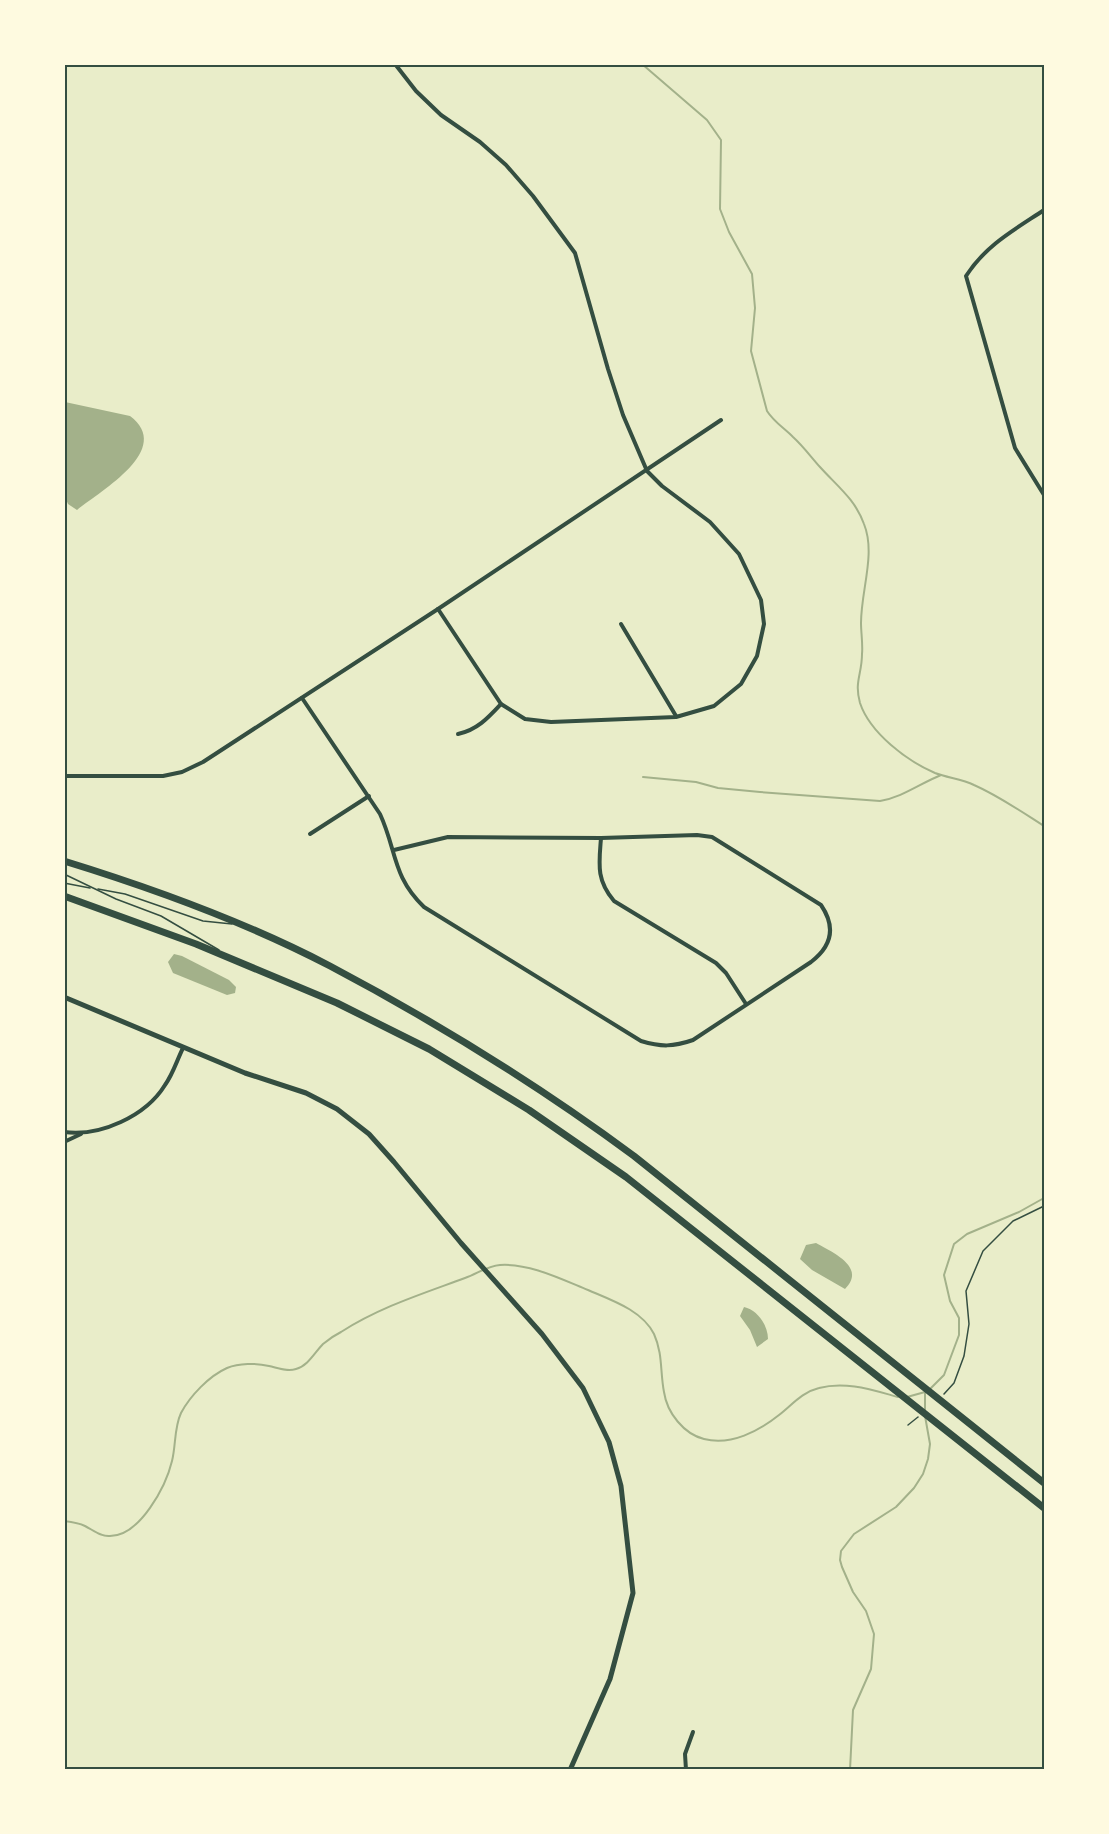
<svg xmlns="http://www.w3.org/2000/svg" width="1109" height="1834" viewBox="0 0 1109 1834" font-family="Lato,sans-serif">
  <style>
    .water { fill: #a3b18a }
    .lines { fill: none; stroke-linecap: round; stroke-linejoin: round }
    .stream { stroke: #a3b18a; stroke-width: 2 }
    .path { stroke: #344e41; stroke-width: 1.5 }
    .service { stroke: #344e41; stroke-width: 1.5 }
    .minor { stroke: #344e41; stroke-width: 4 }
    .secondary { stroke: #344e41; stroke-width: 5 }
    .motorway { stroke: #344e41; stroke-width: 7 }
    .neatline { fill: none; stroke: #344e41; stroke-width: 2 }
  </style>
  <rect width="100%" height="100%" fill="#e9edc9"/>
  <g class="water">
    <path d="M65,402L130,416C174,449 102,490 77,510L68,504L65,497Z"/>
    <path d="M174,954L182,956L229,980L236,987L235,993L227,995L173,973L168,962Z"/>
    <path d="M816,1243C832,1252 867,1267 845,1289L812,1270L800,1259L806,1245Z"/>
    <path d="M744,1307C758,1310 768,1326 768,1339L757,1347L750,1330L740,1316Z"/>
  </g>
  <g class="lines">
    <g class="stream">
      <path d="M642,64L707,120L721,140L720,209L729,232L752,274L755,308L751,351L767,411C774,422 784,428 793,437C803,446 811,457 820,467C837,486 855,499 864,524C876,554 861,590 861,623C861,633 863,644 862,654C862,674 854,682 860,703C870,733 907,761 935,773C948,778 962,779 974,785C999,796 1022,812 1044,826"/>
      <path d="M643,777L696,782L718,788L760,792L880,801C903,797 919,784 941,775"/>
      <path d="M930,1389L944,1375L959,1335V1318L950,1301L944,1275L954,1244L967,1234L1019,1212L1044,1198"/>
      <path d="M925,1392V1410"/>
      <path d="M907,1397L925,1392"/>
      <path d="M64,1521C72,1522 79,1523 85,1526C93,1530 101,1537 110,1536C140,1536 166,1486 172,1461C176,1445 174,1428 181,1413C190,1396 209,1376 227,1368C239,1363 256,1363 269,1366C278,1368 287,1372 296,1369C308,1366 315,1352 323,1344C329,1339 335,1335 341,1332C380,1307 422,1294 465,1278C477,1274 487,1266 500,1265C529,1263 561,1279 588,1290C611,1300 642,1310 654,1334C663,1354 660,1372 664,1392C667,1413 684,1434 704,1439C731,1446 759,1431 779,1415C792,1405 802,1392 819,1388C846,1381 872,1390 898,1397"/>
      <path d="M850,1770L853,1710L871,1669L874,1634L866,1611L853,1592L842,1567L840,1560L841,1551L854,1534L896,1507L914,1488L923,1474L928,1459L930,1444L925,1416"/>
    </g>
    <g class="path">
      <path d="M944,1394L954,1383L964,1356L969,1324L966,1291L983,1251L1013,1221L1044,1206"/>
      <path d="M908,1425L918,1417"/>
    </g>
    <g class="service">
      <path d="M64,874L116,899L161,916L219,950"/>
      <path d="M64,883L90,888"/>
      <path d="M98,889L125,894L203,921L232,924"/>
    </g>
    <g class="minor">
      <path d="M395,64L416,91L441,115L480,142L506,165L533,196L575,253L608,369L623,415L647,471L662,486L710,522L739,554L761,600L764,624L757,656L741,684L714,706L676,717L551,722L525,719L501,704L438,609"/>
      <path d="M1044,210C1014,230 986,245 966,276L1015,448L1044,495"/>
      <path d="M621,624L676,716"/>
      <path d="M302,698L380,814C397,851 392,876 424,907L641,1041C661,1047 673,1047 693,1040L811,962C832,946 836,927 821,905L712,837L697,835L601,838L448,837L394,850"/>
      <path d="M458,734C477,730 488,718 501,704"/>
      <path d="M64,776H163L182,772L203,762L438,609L721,420"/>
      <path d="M310,834L369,796"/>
      <path d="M601,838C599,864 596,880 614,901L716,963L726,973L746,1004"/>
      <path d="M64,1132C100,1137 146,1116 165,1085C173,1074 177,1060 183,1048"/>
      <path d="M64,1142L81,1134"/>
      <path d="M686,1770L685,1754L693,1732"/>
    </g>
    <path class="secondary" d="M64,997L245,1073L306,1093L337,1109L369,1134L394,1162L461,1243L542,1334L583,1388L609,1442L621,1486L633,1593L610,1679L570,1770"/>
    <g class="motorway">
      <path d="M64,861C155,889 246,922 330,966C436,1022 538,1085 634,1156L1044,1483"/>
      <path d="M64,896L196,944L337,1003L429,1049L529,1110L626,1177L1044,1508"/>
    </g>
  </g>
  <rect width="1109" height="1834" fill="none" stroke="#fefae0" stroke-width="132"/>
  <rect x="66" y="66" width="977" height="1702" class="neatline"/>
</svg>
